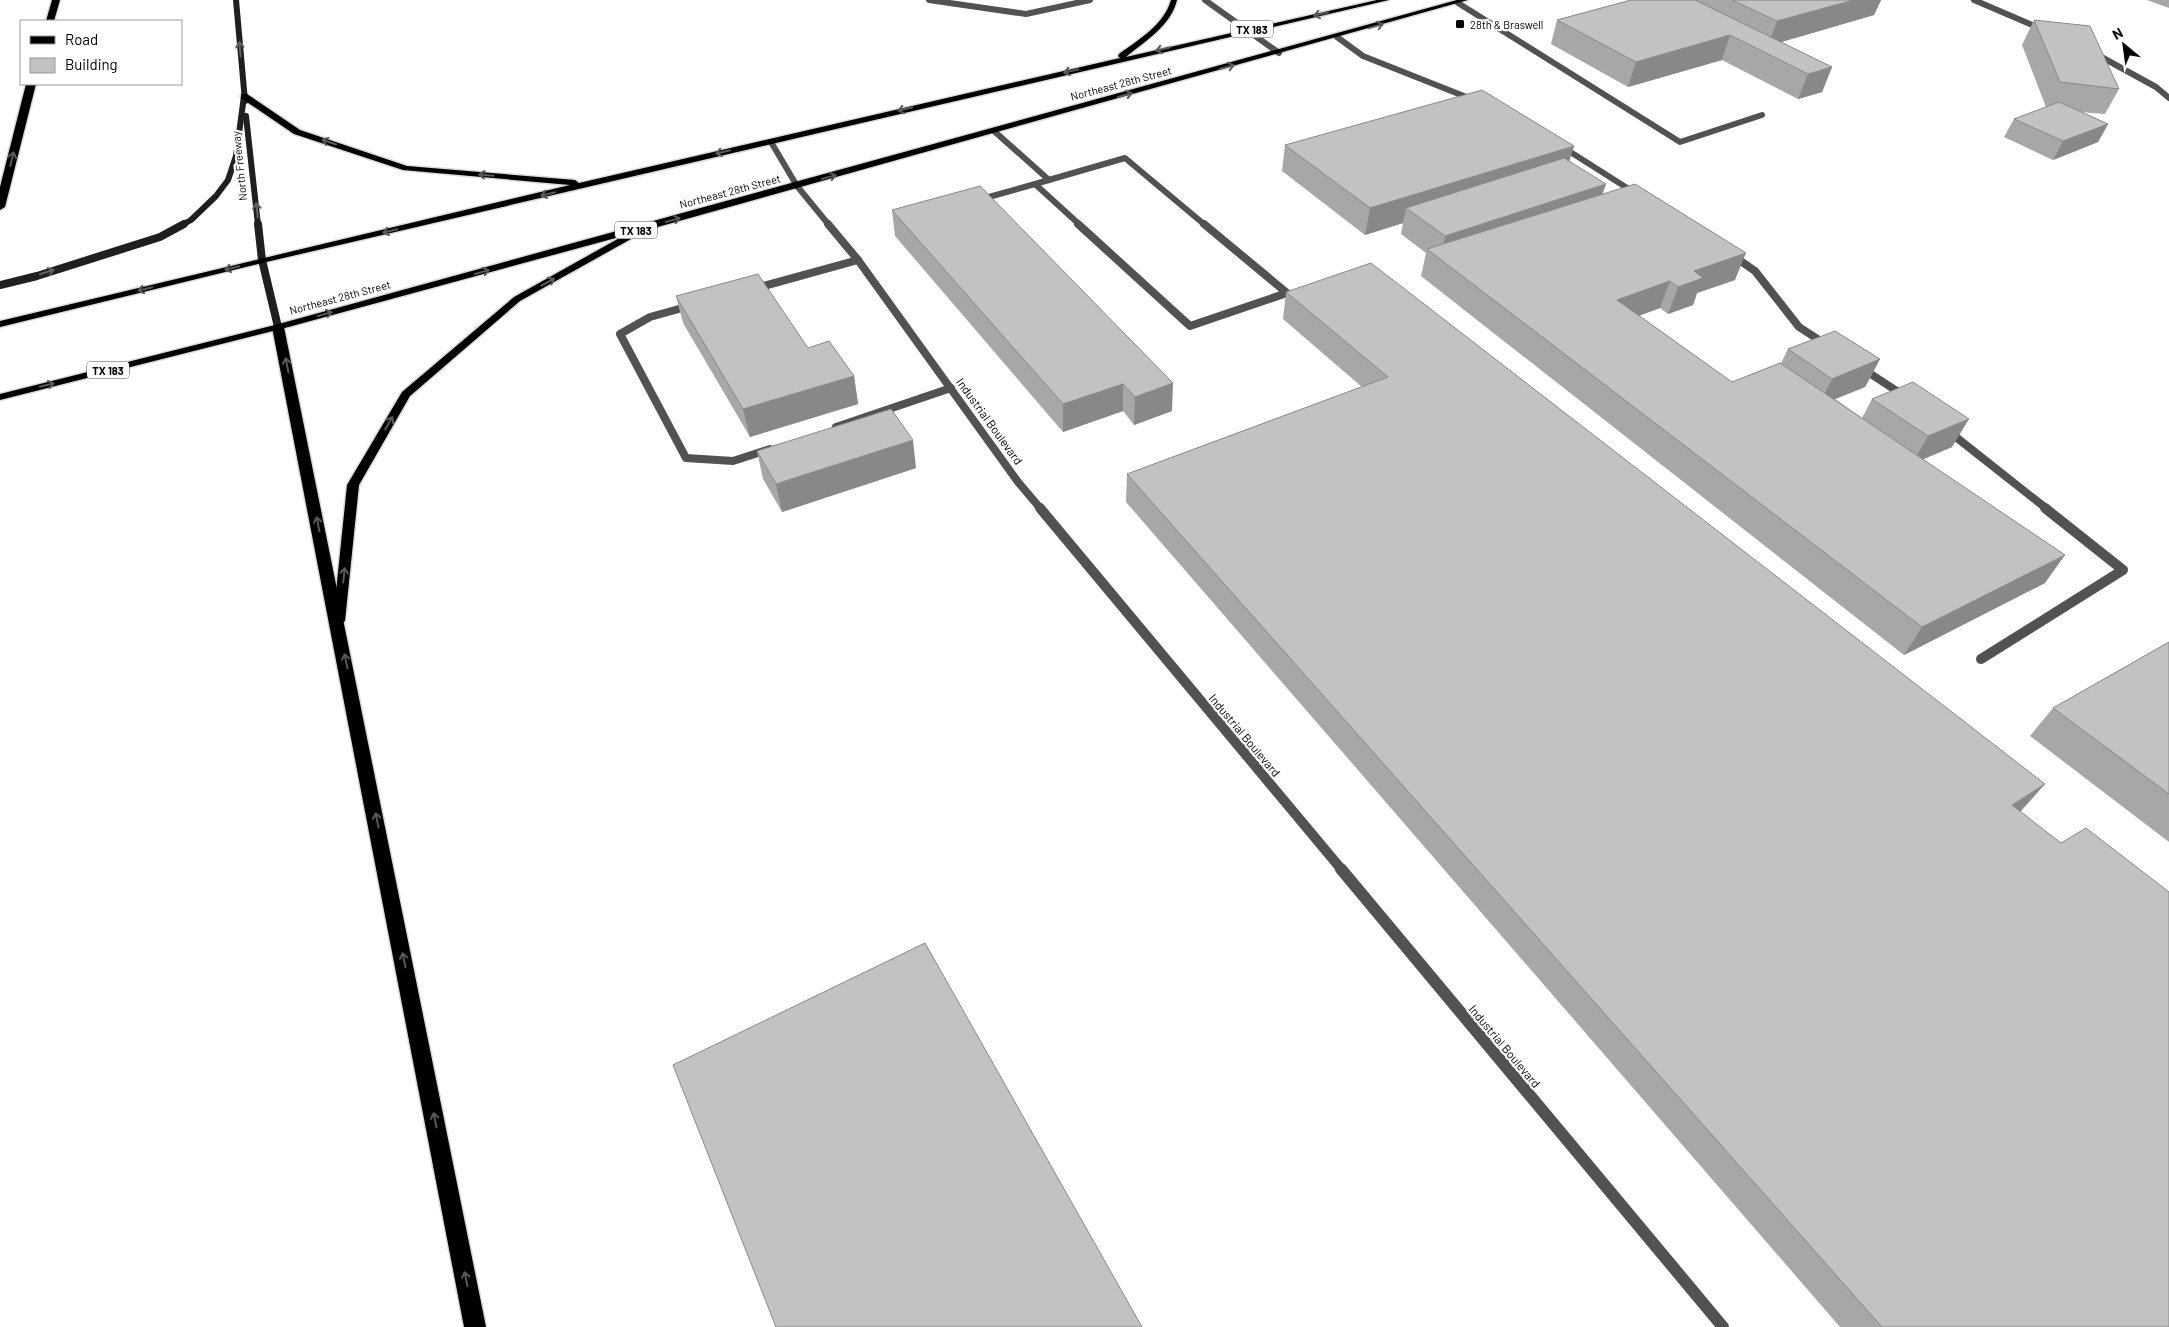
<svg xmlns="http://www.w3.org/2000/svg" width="2169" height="1327" viewBox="0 0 2169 1327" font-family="Barlow,sans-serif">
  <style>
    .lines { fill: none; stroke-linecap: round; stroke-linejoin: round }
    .primary-casing { stroke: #dbdbdb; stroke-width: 3 }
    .motorway-casing { stroke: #dbdbdb; stroke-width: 3 }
    .service-far3 { stroke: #525252; stroke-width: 6 }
    .service-far2 { stroke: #525252; stroke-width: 8 }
    .service-far1 { stroke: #525252; stroke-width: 10 }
    .service { stroke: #525252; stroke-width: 12 }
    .minor { stroke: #525252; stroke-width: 6 }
    .secondary-far1 { stroke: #1f1f1f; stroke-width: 6 }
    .secondary { stroke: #1f1f1f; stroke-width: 8 }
    .primary { fill: #000; fill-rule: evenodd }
    .motorway { fill: #000; fill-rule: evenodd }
    .wall { fill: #a7a7a7 }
    .shaded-wall { fill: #888 }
    .building { fill: #c2c2c2; stroke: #888 }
    .oneway { stroke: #595959 }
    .oneway2 { stroke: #626262 }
    .poi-dot { fill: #000; stroke: #fff; stroke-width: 2 }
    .labels { text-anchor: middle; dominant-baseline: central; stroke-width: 4.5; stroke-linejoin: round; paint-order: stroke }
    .far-poi-label { font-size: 11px; fill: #000; stroke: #fff; text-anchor: start }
    .shield { fill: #fff; stroke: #4c4c4c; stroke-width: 1 }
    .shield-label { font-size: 11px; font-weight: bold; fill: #000 }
    .far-street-label { font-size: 11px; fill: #000; stroke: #fff }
    .street-label { font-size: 12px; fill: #000; stroke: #fff }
  </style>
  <rect width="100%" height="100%" fill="#fff"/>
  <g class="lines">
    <defs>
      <g id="primary">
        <path d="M1171,0H1177C1171,26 1145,41 1126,57L1377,0H1389L262,263L0,327V321L570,185L403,170L294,134L241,98V94H247L300,130L407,166L575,180L579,183L1120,58L1118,56L1119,54C1138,40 1164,25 1171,0Z"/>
        <path d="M1457,0H1468L629,235L632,237L631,239L520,301L410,396L359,485L345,621L339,625L333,621L347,485L402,392L514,297L623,236L281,329L0,400V394L275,325Z"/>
      </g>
      <g id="motorway">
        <path d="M52,0H60L54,21H46Z"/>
        <path d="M26,84H36L5,207L0,210V187Z"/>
        <path d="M278,324L284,327L486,1327H464L272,327Z"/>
      </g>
    </defs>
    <use href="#primary" class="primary-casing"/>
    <use href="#motorway" class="motorway-casing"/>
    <g class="service-far3">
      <path d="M929,0L1026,14L1090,0"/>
      <path d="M1974,0L2044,30"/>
      <path d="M1458,3L1680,142L1762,115"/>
      <path d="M1337,37L1363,56L1474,100"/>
      <path d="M2094,53L2156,87L2169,98"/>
      <path d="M994,131L1049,180"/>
      <path d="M771,142L797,186L829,225"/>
      <path d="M1561,146L1635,193"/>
      <path d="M978,200L1035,184"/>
      <path d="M1080,225L1035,184L1125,158L1205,225"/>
    </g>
    <g class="service-far2">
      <path d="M828,224L858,260L1018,482L1041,509"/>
      <path d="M1078,224L1190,326L1287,293L1204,224"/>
      <path d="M1732,255L1755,271L1799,327L1827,345"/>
      <path d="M753,289L858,260"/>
      <path d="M693,305L650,317L620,334L686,458L733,461L770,449"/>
      <path d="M1860,367L1906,397"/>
      <path d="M836,427L951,388"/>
      <path d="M1947,430L2047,509"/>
    </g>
    <g class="service-far1">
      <path d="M1040,508L1342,870"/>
      <path d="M1981,659L2123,570L2045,508"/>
    </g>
    <path class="service" d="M1341,869L1723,1327"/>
    <path class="minor" d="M1205,0L1279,53"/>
    <g class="secondary-far1">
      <path d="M236,0L245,101"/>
      <path d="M246,116L258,225"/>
      <path d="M182,225L191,220L216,196L228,180L236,156L244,96"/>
    </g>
    <g class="secondary">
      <path d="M258,224L262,260L278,327"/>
      <path d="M0,285L37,276L160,237L184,224"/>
    </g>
    <use href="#primary" class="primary"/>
    <use href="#motorway" class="motorway"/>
  </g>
  <g class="wall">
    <path d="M1631,0H1881L1874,15L1781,42L1832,67L1822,92L1798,99L1722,60L1628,87L1551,44L1557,20Z"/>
    <path d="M2147,0H2169V8Z"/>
    <path d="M2034,20L2119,89L2105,114L2080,112L2108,124L2098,142L2053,160L2004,137L2014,119L2046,107L2022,45Z"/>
    <path d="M1285,145L1574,146L1569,161L1602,194L1735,280L1697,293L1693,305L1668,314L1660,308L1639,316L1732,382L1781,363L1788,349L1880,359L1865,387L1835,399L1862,418L1872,399L1952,447L1923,459L2045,583L1904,655L1421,276L1426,253L1401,234L1403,223L1365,235L1282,171Z"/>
    <path d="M892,210L1172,411L1134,425L1123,411L1063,432L895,236Z"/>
    <path d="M1286,292L2021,811L2020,812L2169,1327H1840L1126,502L1127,474L1362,387L1283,319Z"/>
    <path d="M676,296L808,348L854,376L858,404L750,437L683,323Z"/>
    <path d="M757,451L916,468L782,512L763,479Z"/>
    <path d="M2169,642V842L2030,736L2053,708Z"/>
  </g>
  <g class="shaded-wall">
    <path d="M1854,0H1881L1874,15L1768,46L1777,21Z"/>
    <path d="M1730,35L1722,60L1628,87L1636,62Z"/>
    <path d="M1832,67L1822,92L1798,99L1808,74Z"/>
    <path d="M2108,124L2098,142L2053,160L2063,141Z"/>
    <path d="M1574,146L1566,172L1406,208L1403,223L1365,235L1370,208Z"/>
    <path d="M1606,184L1597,210L1440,259L1445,236Z"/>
    <path d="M1746,253L1735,280L1697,293L1693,305L1668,314L1678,287L1694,271Z"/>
    <path d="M1670,281L1660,308L1607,327L1617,300Z"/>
    <path d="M1880,359L1865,387L1818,406L1832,379Z"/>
    <path d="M854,376L858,404L750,437L743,409Z"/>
    <path d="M1173,383L1172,411L1134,425L1135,397Z"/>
    <path d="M1123,384V411L1063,432V404Z"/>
    <path d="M1969,419L1952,447L1912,464L1928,436Z"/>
    <path d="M913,440L916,468L782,512L776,484Z"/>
    <path d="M2065,555L2045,583L1904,655L1922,627Z"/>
    <path d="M2045,784L2021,811L1989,832L2012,805Z"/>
  </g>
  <g class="building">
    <path d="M1631,0H1695L1832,67L1808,74L1730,35L1636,62L1557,20Z"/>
    <path d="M1732,0H1854L1777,21Z"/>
    <path d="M2034,20L2090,26L2119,89L2060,82Z"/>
    <path d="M1482,90L1574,146L1370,208L1285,145Z"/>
    <path d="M2059,102L2108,124L2063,141L2014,119Z"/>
    <path d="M1564,158L1606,184L1445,236L1406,208Z"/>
    <path d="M1635,184L1746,253L1694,271L1703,278L1678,287L1670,281L1617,300L1732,382L1780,363L2065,555L1922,627L1427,249Z"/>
    <path d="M980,186L1173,383L1135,397L1123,384L1063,404L892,210Z"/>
    <path d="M1371,263L2045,784L2012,805L2061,843L2086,828L2169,892V1327H1882L1127,474L1388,377L1286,292Z"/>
    <path d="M758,274L808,348L829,341L854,376L743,409L676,296Z"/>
    <path d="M1835,331L1880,359L1832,379L1788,349Z"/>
    <path d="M1913,382L1969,419L1928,436L1872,399Z"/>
    <path d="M891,409L913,440L776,484L757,451Z"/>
    <path d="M2169,642V794L2053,708Z"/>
    <path d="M925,943L1142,1327H776L673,1065Z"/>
  </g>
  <defs><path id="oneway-shaft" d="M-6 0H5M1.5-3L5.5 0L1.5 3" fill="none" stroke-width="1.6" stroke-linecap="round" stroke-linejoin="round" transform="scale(1.25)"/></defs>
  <g class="oneway">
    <use href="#oneway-shaft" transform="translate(1321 14) rotate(167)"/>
    <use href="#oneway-shaft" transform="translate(1376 26) rotate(-15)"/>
    <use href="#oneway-shaft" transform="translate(1163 49) rotate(167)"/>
    <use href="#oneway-shaft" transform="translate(1227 67) rotate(-15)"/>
    <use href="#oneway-shaft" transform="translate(1071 71) rotate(167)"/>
    <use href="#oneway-shaft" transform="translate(1125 95) rotate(-15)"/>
    <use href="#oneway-shaft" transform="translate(905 109) rotate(166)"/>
    <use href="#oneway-shaft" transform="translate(329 142) rotate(-161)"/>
    <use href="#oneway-shaft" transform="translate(723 152) rotate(167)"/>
    <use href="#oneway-shaft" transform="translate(12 159) rotate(-76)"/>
    <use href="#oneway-shaft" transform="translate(486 175) rotate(-175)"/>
    <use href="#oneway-shaft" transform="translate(829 177) rotate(-15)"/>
    <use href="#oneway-shaft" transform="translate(548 194) rotate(167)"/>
    <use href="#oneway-shaft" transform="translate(673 220) rotate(-15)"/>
    <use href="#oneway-shaft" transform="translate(390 231) rotate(167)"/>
    <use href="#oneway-shaft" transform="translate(232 268) rotate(166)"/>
    <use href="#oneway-shaft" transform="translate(482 272) rotate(-15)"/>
    <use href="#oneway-shaft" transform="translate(548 282) rotate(-29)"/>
    <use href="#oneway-shaft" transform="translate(145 289) rotate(166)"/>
    <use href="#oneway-shaft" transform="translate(325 314) rotate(-15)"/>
    <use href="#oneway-shaft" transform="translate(287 365) rotate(-101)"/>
    <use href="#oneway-shaft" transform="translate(47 385) rotate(-14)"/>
    <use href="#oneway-shaft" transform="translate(389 423) rotate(-60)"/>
    <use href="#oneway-shaft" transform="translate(318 524) rotate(-101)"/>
    <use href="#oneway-shaft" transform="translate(344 575) rotate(-84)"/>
    <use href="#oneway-shaft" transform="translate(346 661) rotate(-101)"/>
    <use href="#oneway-shaft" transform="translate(377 820) rotate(-101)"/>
    <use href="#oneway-shaft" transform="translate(404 960) rotate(-101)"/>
    <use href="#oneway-shaft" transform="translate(435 1120) rotate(-101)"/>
    <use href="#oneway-shaft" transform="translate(466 1279) rotate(-101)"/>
  </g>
  <g class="oneway2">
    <use href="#oneway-shaft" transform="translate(240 49) rotate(-95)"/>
    <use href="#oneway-shaft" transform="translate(257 210) rotate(-96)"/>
    <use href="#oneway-shaft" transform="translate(47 272) rotate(-18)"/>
  </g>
  <rect class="poi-dot" x="1455" y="19" width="10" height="10" rx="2.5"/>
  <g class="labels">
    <g class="far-poi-label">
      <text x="1470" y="24">28th &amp; Braswell</text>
    </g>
    <g class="shield">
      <rect x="1231" y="20.5" width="42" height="17" rx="4"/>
      <rect x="615" y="221.5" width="42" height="17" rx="4"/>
      <rect x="87" y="361.5" width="42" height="17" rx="4"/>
    </g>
    <g class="shield-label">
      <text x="1252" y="29">TX 183</text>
      <text x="636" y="230">TX 183</text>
      <text x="108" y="370">TX 183</text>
    </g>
    <g class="far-street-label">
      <text transform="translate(1121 83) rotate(-15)">Northeast 28th Street</text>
      <text transform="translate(239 166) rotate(-96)">North Freeway</text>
      <text transform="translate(730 191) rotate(-15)">Northeast 28th Street</text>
      <text transform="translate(340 297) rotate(-15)">Northeast 28th Street</text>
    </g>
    <g class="street-label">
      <text transform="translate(990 421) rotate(54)">Industrial Boulevard</text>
      <text transform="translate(1245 735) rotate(50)">Industrial Boulevard</text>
      <text transform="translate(1505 1046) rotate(50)">Industrial Boulevard</text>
    </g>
  </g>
  <rect x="20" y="20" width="162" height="65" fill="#ffffff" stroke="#999999"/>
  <rect x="30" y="36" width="25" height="8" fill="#000000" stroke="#999999"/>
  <text x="65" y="45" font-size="15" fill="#000000">Road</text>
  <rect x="30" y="58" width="25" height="15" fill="#c2c2c2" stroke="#999999"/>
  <text x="65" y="70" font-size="15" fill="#000000">Building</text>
  <g transform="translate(2124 45) rotate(331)" stroke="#ffffff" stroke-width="4" paint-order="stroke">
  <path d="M0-4L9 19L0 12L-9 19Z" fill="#000000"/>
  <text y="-8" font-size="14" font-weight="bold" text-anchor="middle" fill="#000000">N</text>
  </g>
</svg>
